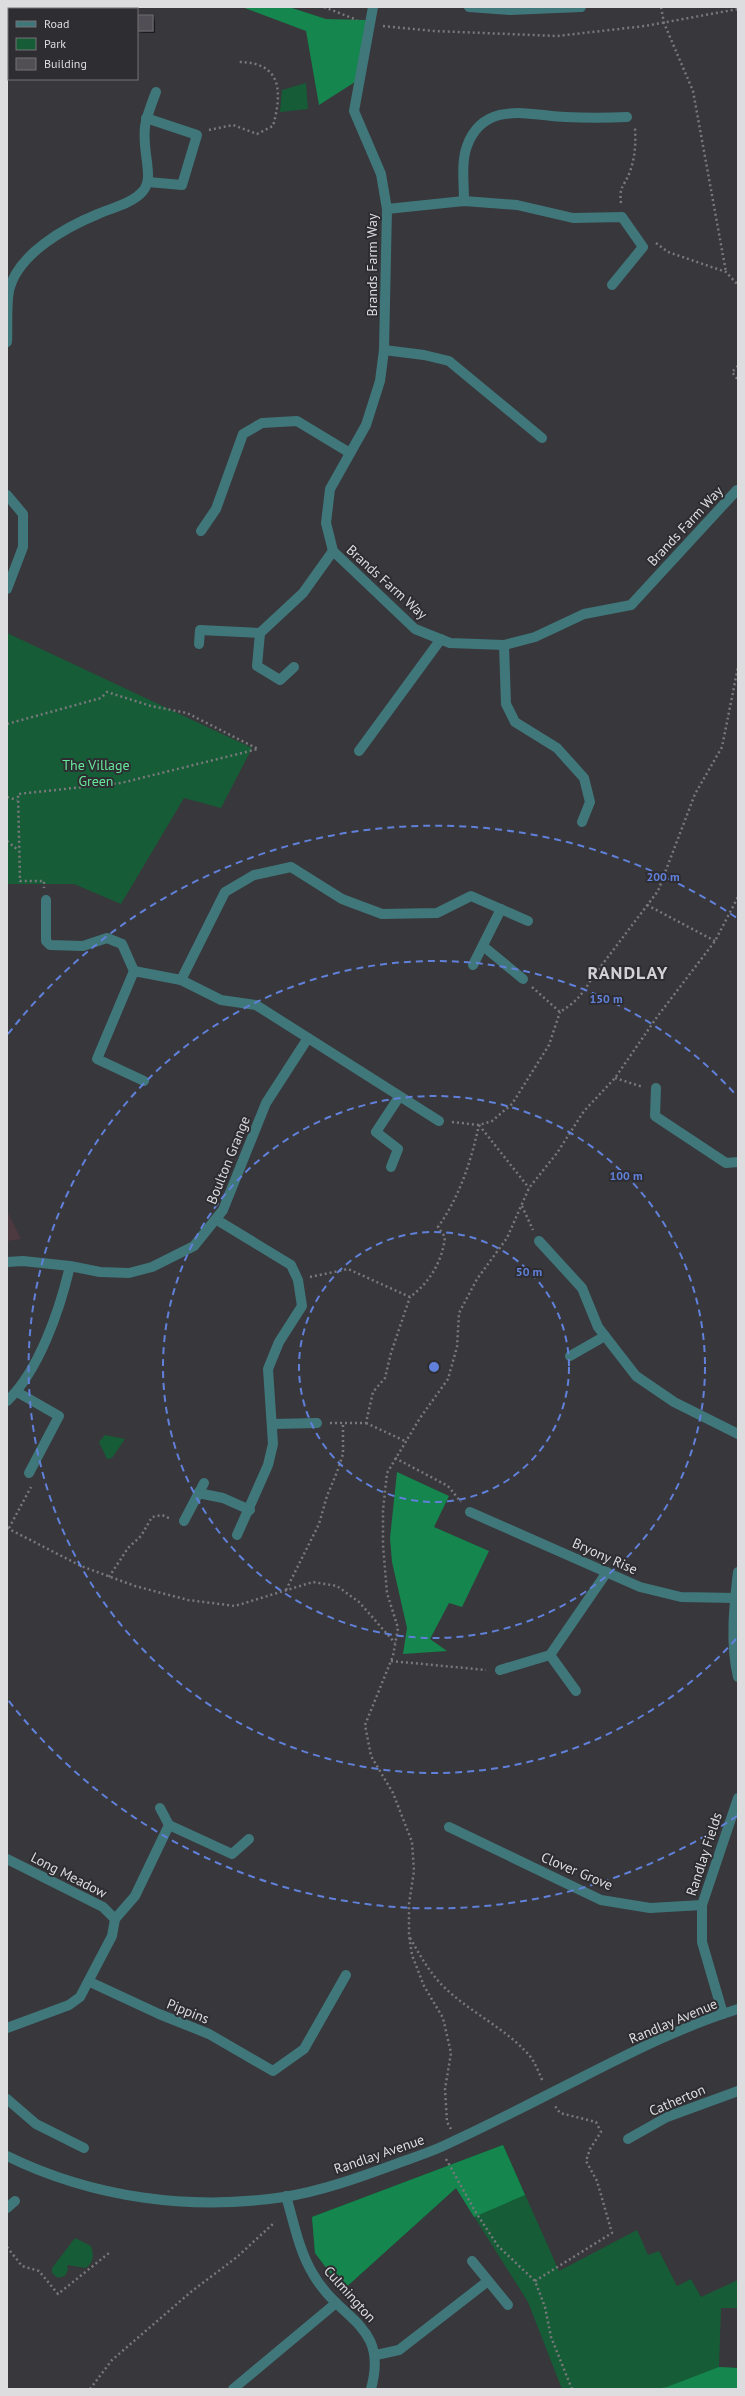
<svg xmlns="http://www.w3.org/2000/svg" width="745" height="2396" viewBox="0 0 745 2396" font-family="'PT Sans',sans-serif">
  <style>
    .education { fill: #4d3940 }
    .green { fill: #165d37 }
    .forest { fill: #15864d }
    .building { fill: #514f54; stroke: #6e6d71; filter: url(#shadow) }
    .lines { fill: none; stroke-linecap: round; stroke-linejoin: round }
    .path { stroke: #79787c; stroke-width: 2.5; stroke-dasharray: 2 3; stroke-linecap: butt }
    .minor { stroke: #40777b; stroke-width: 10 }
    .ring { fill: none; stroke: #6080da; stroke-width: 2; stroke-dasharray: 7 5 }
    .labels { text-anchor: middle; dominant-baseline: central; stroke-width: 4; stroke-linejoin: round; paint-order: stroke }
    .street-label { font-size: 14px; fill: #dddcdf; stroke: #2e2d31 }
    .park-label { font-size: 14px; fill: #65e79a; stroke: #2e2d31 }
    .district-label { font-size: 18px; font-weight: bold; letter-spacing: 1px; fill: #d3d1d7; stroke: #2e2d31 }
    .centre { fill: #6080da; stroke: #2e2d31; stroke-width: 2 }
    .ring-label { font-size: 12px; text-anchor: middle; font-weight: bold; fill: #6080da; stroke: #2e2d31; stroke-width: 4; stroke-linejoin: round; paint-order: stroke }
  </style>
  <defs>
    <filter id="shadow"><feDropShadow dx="3.5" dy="3.5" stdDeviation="2" flood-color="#0009"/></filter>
  </defs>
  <rect width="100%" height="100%" fill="#38373b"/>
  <path class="education" d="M7,1211L21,1239L7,1241Z"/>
  <g class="green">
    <path d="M306,83L308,109L280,112L282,90Z"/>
    <path d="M7,633L252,748L221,808L184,798L121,904L74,884H7Z"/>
    <path d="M105,1435L125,1439L112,1458L107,1459L99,1442Z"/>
    <path d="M503,2145L559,2271L637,2230L648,2255L659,2251L677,2286L691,2279L701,2297L738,2280V2308H721L719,2367L738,2368V2389H562L528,2302L456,2188L343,2290L315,2253L312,2217Z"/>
    <path d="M75,2238L91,2246C94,2255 94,2262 86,2268L67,2265L68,2270L65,2276L58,2278L52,2273V2268Z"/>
  </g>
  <g class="forest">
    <path d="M242,7H289L326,19L366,20L355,82L319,105L306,31Z"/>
    <path d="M397,1472L449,1496L434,1527L489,1551L462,1607L449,1603L430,1639L447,1651L403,1654L407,1628L392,1562L390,1538Z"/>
    <path d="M503,2145L525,2195L474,2217L456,2188L343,2290L315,2253L312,2217Z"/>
    <path d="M719,2367L738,2368V2389H655L667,2387Z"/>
  </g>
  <rect class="building" x="137" y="15" width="16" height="16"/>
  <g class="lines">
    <g class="path">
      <path d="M324,7L357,20"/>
      <path d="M661,7L664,23L693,91L726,272"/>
      <path d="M383,26L434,31L557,36L645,26L738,9"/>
      <path d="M209,130L233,125L257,134L273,126C282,93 283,62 238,62"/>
      <path d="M621,203C619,187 623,188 629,174C635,159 636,144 635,128"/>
      <path d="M656,243L668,252L726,272L738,285"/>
      <path d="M738,366L732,372L738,380"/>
      <path d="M7,724L101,698L107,692L151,706L187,713L258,749L121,783L18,794L20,881H44V888"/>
      <path d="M7,797L17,800"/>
      <path d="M7,841L18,850"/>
      <path d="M647,905L715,941"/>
      <path d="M532,987L560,1012C576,1002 583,994 592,978L658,891L695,794L722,747L738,667"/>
      <path d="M615,1078L643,1087"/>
      <path d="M452,1122L479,1125L492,1121L512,1104L549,1045L560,1012"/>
      <path d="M479,1125L529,1188"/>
      <path d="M522,1206L533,1230"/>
      <path d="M310,1277L348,1269L410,1297C430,1282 442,1262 445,1237L438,1227C460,1196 471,1161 479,1125"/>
      <path d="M330,1423H366L373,1392L385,1378L391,1353L410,1297"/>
      <path d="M366,1423L405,1441"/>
      <path d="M395,1458L448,1486L461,1502"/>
      <path d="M7,1528L81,1566L135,1586L188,1600L235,1606L313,1582L337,1586L359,1602L395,1643"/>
      <path d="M9,1528L31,1487"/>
      <path d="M109,1577L128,1548L141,1536L152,1517L162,1515L171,1519"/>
      <path d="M286,1590L319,1524L327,1496L337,1472L343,1454V1423"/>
      <path d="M391,1661L486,1670"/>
      <path d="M410,1938C420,1955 429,1972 443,1986C469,2012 504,2027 529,2055C535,2062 539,2073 543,2082"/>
      <path d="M451,2129L447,2122L445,2089L451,2053L443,2018L424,1986L412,1955L409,1936V1904L414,1871L412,1842L393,1793L371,1756L365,1725L393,1656L398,1628L387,1593L383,1545V1510L387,1473L420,1418L448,1379L457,1347L459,1313L477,1279L507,1238L529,1188L557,1153L584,1111L615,1078L657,1017L715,941L738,897"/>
      <path d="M446,2159L475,2211L498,2246L535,2281L545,2307L551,2337L572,2389"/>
      <path d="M7,2247L22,2266L39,2271L58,2294L109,2253"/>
      <path d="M535,2281L612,2233L597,2181L586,2161L590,2149L601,2132L596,2122L560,2113L555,2106"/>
      <path d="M90,2389L112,2360L192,2291L237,2257L275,2222"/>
    </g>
    <g class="minor">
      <path d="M373,7L354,111L381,174L387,209L384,350L380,381L366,425L330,489L326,523L333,551L415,629L450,643L504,645L535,637L584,614L631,605L737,490"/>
      <path d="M469,7L510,10L581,7"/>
      <path d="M32,9L33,7"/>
      <path d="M7,59L9,55"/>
      <path d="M146,118L197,135L182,185L148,182"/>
      <path d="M464,201C464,184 461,162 467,146C484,100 529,115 565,117C586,118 606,118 627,117"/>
      <path d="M387,209L464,201L517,205L573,218L622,217L643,247L612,285"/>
      <path d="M7,342C8,326 6,307 9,291C17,254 66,227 98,214C112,208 133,203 143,191C150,183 148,171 147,162C142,128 144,123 156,92"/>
      <path d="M384,350L424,355L449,361L542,438"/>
      <path d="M7,495L23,514V547L7,589"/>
      <path d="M201,531L216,509L243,434L262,423L297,421L350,453"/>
      <path d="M199,644L200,630L260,633"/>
      <path d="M504,645L506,704L515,722L557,748L584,778L590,802L582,822"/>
      <path d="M294,667L280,680L257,666L260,633L303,593L333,551"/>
      <path d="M359,751L441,639"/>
      <path d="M46,900V941L50,945L83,946L107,938L122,944L134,971"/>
      <path d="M483,946L523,979"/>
      <path d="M473,965L501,909"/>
      <path d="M181,980L225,892L254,875L291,867L342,899L382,914L437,913L471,896L528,921"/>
      <path d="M144,1081L97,1059L134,971L181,980L221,1000L256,1005L439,1121"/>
      <path d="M656,1088L655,1116L726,1163L738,1162"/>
      <path d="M391,1167L398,1149L376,1132L399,1097"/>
      <path d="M217,1220L291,1265L298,1280L302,1306L279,1342L268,1369L273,1444L268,1465L237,1535"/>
      <path d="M539,1241L582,1288L598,1327L636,1376L674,1402L738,1434"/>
      <path d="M7,1262L23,1261L70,1266L100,1272L129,1273L152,1267L194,1246L223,1210L266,1103L308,1038"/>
      <path d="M570,1356L605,1336"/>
      <path d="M17,1392L59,1416L29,1473"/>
      <path d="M7,1401C39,1371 60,1309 70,1266"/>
      <path d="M273,1424L317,1423"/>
      <path d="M198,1493L223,1498L250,1510"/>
      <path d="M470,1512L640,1587L681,1597L735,1598"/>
      <path d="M184,1521L204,1483"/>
      <path d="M738,1572C734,1606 730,1644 738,1677"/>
      <path d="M550,1655L576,1691"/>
      <path d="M500,1670L550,1655L607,1572"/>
      <path d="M160,1808L169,1825L232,1854L249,1839"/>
      <path d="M449,1827L601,1900L650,1908L702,1905"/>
      <path d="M7,1859L103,1907L115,1919"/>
      <path d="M115,1919L135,1896L169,1825"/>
      <path d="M90,1982L159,2014L209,2034L273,2071L304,2049L346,1975"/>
      <path d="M723,2014L702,1942V1905L738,1798"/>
      <path d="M7,2028L69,2005L80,1997L112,1936L115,1919"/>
      <path d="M7,2099L36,2124L84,2148"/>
      <path d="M628,2139L667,2117L738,2091"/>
      <path d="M7,2156C93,2198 190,2211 284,2197C321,2191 358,2178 393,2165C409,2159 425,2154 441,2147C478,2130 516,2111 553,2092C613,2062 673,2029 738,2009"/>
      <path d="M286,2196C294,2223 299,2251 313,2274C340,2321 389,2324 371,2389"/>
      <path d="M7,2208L15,2201"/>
      <path d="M472,2261L508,2305"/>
      <path d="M376,2355L399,2350L488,2281"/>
      <path d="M233,2389L336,2303"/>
    </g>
  </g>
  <g class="ring">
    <circle cx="434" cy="1367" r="135"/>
    <circle cx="434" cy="1367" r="271"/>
    <path d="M736 1639A406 406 0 1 1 736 1095"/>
    <path d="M737 1816A541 541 0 0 1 8 1700M8 1034A541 541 0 0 1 737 918"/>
  </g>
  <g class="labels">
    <g class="street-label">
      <text transform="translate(372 265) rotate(-90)">Brands Farm Way</text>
      <text transform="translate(685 526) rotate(-47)">Brands Farm Way</text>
      <text transform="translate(387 582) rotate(42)">Brands Farm Way</text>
      <text transform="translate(228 1160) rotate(-68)">Boulton Grange</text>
      <text transform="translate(605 1556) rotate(24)">Bryony Rise</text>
      <text transform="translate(704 1854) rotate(-72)">Randlay Fields</text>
      <text transform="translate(577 1871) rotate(23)">Clover Grove</text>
      <text transform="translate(69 1875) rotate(27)">Long Meadow</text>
      <text transform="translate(188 2011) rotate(22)">Pippins</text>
      <text transform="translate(673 2021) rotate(-23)">Randlay Avenue</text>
      <text transform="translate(677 2100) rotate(-23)">Catherton</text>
      <text transform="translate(379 2154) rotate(-19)">Randlay Avenue</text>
      <text transform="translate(350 2294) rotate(48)">Culmington</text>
    </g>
    <g class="park-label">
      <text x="96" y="765">The Village<tspan x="96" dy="16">Green</tspan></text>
    </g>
    <g class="district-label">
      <text x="628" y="972">RANDLAY</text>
    </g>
  </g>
  <circle cx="434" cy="1367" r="6" class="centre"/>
  <g class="ring-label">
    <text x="663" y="881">200 m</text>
    <text x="606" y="1003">150 m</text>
    <text x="626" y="1180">100 m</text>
    <text x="529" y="1276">50 m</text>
  </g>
  <rect width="745" height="2396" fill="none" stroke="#dddcdf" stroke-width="16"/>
  <rect x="8" y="8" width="130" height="72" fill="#2e2d31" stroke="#747377"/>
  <rect x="16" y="21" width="20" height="6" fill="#40777b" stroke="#747377"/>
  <text x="44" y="28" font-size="12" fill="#dddcdf">Road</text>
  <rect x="16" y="38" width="20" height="12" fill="#165d37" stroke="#747377"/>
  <text x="44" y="48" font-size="12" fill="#dddcdf">Park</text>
  <rect x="16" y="58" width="20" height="12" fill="#514f54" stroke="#747377"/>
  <text x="44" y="68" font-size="12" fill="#dddcdf">Building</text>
</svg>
